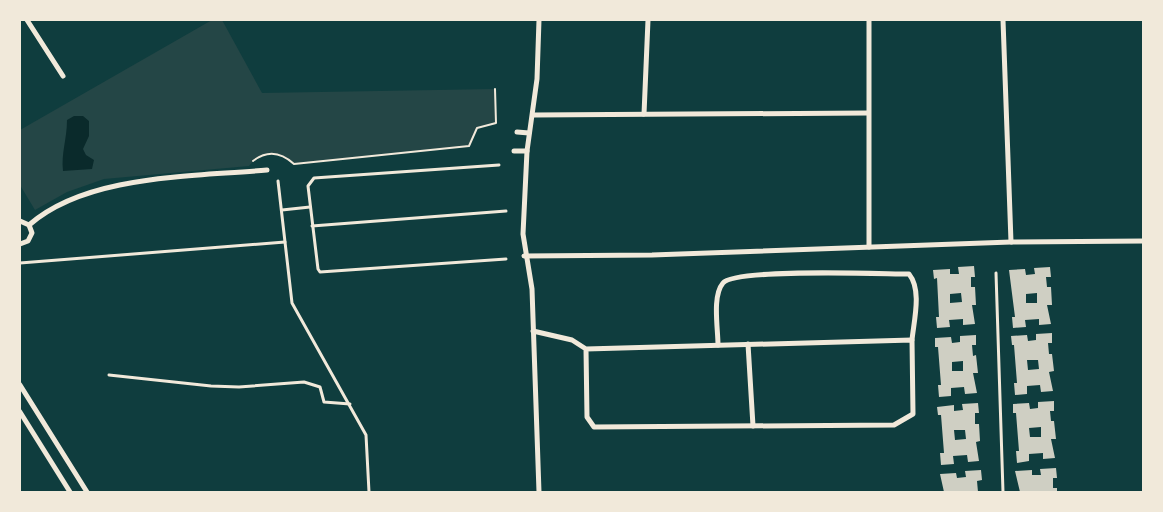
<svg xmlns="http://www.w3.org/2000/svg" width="1163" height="512" viewBox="0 0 1163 512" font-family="'Roboto Condensed',sans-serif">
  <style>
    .green { fill: #244646 }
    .water { fill: #0a2a2b }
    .building { fill: #cfcfc3; fill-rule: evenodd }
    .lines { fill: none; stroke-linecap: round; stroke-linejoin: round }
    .path { stroke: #f1e9da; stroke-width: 2 }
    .service { stroke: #f1e9da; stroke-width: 3 }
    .minor { stroke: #f1e9da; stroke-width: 5 }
  </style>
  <rect width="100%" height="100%" fill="#0f3d3e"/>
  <path class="green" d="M212,20H222L262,93L495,89L496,123L477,128L469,146L294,164C279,151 262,151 249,166L104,179L67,192L35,210L20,185V130Z"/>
  <path class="water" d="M74,116H83L89,121V136L83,149L86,155L94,160L92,169L63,171C61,153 67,139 67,120Z"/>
  <g class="building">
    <path d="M974,266L975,277H971V287H975L976,305H972L975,324L963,325V319L949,320L950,327L937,328L936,317H939L937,278L934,279L933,270L950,269V274H959L958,267ZM961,293L962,302L950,303V294Z"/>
    <path d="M1050,267L1051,277H1046L1047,287H1051L1052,305H1047L1051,324L1039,325V319L1025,320L1026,327L1013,328L1012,317H1015L1009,270L1025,269L1026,275L1035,274L1034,268ZM1037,293V303H1026V294Z"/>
    <path d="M1052,333V343H1048L1049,354H1052L1054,371L1049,372L1053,391L1041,392L1040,385L1027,386V394L1015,395L1014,383H1017L1014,345H1012L1011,336L1027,335L1028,341L1036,340V334ZM1027,360H1038L1039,369L1028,370Z"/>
    <path d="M976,335V345H972L973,356L976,355L978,373H973L977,393L965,394L964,387L951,388V396L939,397L938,385H941L938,347H935V338L951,337L952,343L960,342V336ZM963,361V371H952V362Z"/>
    <path d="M1054,401V411H1050L1051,421H1054L1056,439H1051L1055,458L1043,459V453L1029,454V461L1017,463L1016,451H1019L1016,413H1013V404L1029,403L1030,409L1038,408V402ZM1041,427V437H1030L1029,428Z"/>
    <path d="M978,403L979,413H975V424H979L980,441L976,442L979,461L968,462L967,455L953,456L954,464L941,465L940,453H944L941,415H938L937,407L954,405V411L963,410L962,404ZM954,430H965L966,439L955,440Z"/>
    <path d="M1056,468L1057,478H1053V488H1057V492H1020L1015,471L1032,470V475H1041L1040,469Z"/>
    <path d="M981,470L982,480L977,481L978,492H944L940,474L956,473L957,478L966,477L965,471Z"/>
  </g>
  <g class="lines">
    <path class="path" d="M253,161C267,150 281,152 294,164L469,146L477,128L496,123L495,89"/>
    <g class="service">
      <path d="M499,165L314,178L308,186L318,269L320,272L506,259"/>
      <path d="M278,181L292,303L366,435L369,492"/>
      <path d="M282,210L310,207"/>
      <path d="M312,226L506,211"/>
      <path d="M20,263L285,242"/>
      <path d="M996,273L1003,492"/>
      <path d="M109,375L211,386L239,387L304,382L320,387L324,402L350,404"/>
    </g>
    <g class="minor">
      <path d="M27,20L63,76"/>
      <path d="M539,20L537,79L527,151L523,234L532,289L539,492"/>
      <path d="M1003,20L1011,242"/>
      <path d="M644,114L648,20"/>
      <path d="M534,115L868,113"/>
      <path d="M517,132L529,133"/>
      <path d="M514,151H527"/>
      <path d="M20,221L29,225L32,233L28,241L20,244"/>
      <path d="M29,225C87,174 193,177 267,170"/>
      <path d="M869,247V20"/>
      <path d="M524,256L652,255L1011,242L1144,241"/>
      <path d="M533,331L572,340L586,349L912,340L913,414L894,425L594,427L587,417L586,349"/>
      <path d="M748,344L753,426"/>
      <path d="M718,345C718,328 712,296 723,283C735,268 882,274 909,274C922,290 914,320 912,340"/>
      <path d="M20,385L87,492"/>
      <path d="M20,412L70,492"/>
    </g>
  </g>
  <rect width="1163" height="512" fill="none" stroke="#f1e9da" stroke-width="42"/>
</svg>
